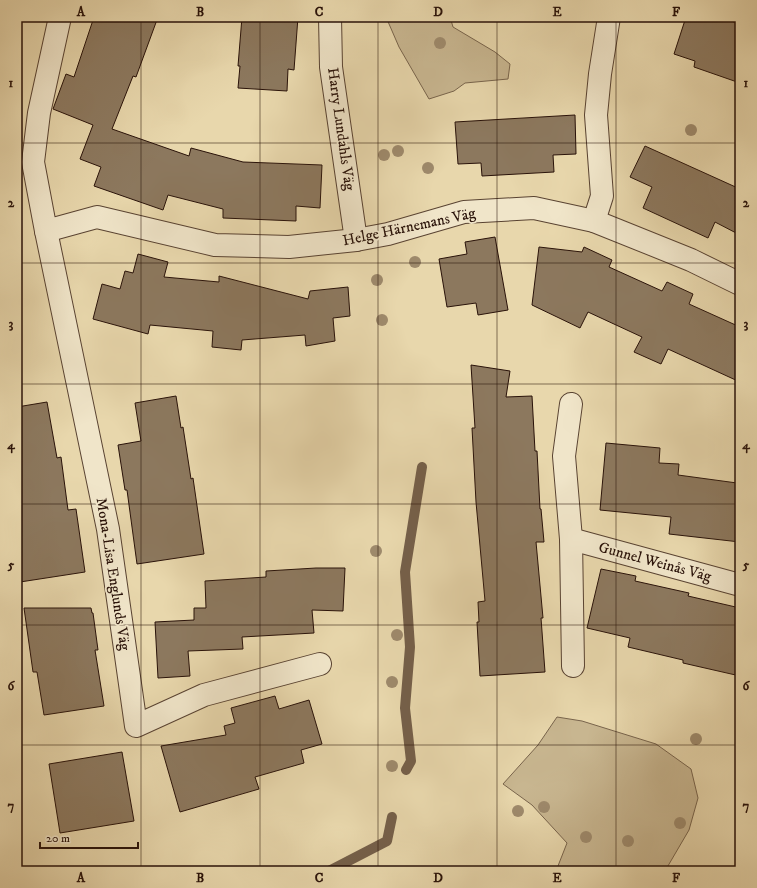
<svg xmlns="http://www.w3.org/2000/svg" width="757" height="888" viewBox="0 0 757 888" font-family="'IM FELL DW Pica',serif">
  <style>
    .green { fill: #c8b690; stroke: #78644c }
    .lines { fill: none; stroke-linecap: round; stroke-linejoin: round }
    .stream { stroke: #75604a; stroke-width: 10 }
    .building { fill: #8c785e; stroke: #291209 }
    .minor-casing { stroke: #594332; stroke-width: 24 }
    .minor { stroke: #f0e5c9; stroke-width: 22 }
    .tree { fill: #9e8a6c }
    .grid { fill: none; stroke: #291209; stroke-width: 1; stroke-opacity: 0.55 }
    .labels { text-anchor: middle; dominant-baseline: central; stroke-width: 3.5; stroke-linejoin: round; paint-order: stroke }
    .street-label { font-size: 15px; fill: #291209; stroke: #f0e5c9 }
    .neatline { fill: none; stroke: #291209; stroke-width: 1.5 }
    .grid-label { font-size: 13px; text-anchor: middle; font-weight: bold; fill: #291209 }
  </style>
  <rect width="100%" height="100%" fill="#e8d7ac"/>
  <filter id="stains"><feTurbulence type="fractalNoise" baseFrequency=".005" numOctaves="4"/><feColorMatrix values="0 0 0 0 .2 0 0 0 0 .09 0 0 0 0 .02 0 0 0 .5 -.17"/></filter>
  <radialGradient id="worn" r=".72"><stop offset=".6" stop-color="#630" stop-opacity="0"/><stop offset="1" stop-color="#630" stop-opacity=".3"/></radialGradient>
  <g class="green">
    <path d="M386,17H450L453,27L495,52L510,64L508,79L465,83L454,91L429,99L399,47Z"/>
    <path d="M557,717L582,721L656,744L691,769L698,798L689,830L665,871H556L567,843L532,805L503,784L538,745Z"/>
  </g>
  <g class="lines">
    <g class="stream">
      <path d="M406,770L411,761L405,708L410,647L405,572L422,467"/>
      <path d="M329,871L387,841L392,817"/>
    </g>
  </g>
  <g class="building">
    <path d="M94,17H158L136,77L133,76L112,129L189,156L191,148L243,162L322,165L320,208L296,206V221L223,218V209L168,195L163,210L94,186L101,167L80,159L93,125L53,109L66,74L74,77Z"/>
    <path d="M242,17H298L294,70L288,69L287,91L238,88L240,66H238Z"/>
    <path d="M686,17H719L740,24V83L694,67L695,61L674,54Z"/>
    <path d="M575,115L576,154L553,155L554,172L482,176L481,163L458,164L455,122Z"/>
    <path d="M645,146L740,189V235L715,222L708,238L643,208L652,187L630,177Z"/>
    <path d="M495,237L508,310L478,315L476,303L447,307L439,259L467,254L465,242Z"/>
    <path d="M539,247L582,252L584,247L612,260L609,267L662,291L667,282L693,294L689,304L740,327V382L668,349L661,364L634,352L642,337L588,312L580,328L532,305Z"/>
    <path d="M138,254L168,262L164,277L219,282V276L308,299L310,291L348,287L350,316L333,318L335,341L306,346L305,335L242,340L241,350L212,347L213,331L150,325L148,334L93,319L102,284L120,289L125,271L133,273Z"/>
    <path d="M471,365L510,371L506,397L532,396L535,451H537L540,509H541L544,542H536L543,618H541L545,672L480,676L477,622H479L478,602L485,601L476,502L472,428H475Z"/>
    <path d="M176,396L181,428L183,427L191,479L193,478L204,554L137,564L127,490H125L118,445L141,441L135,403Z"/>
    <path d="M47,402L57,458L61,457L68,510L76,509L85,572L20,582L17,565V407Z"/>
    <path d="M606,443L660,448L659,463L679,464L678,475L737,483L736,496H740V542L669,534L671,517L600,510Z"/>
    <path d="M316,568H345L343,611L312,610L314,633L242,637L243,649L188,651L190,676L158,678L155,622L194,620V608H206L205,581L266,577V571Z"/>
    <path d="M601,569L636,576L635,581L689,593L688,596L740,608V676L683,663V660L628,647L630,638L587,628Z"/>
    <path d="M24,608H91L92,613H93L98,650H95L104,706L44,715L37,672H33Z"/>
    <path d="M275,696L279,709L309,700L322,744L301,750L304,763L255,777L259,789L180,812L161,746L226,735L224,726L235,723L231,708Z"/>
    <path d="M122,752L134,821L60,833L49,764Z"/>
  </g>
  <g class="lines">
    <defs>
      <g id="minor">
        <path d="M60,17L39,113L33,162L46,231L97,217L215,245L289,247L356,240L388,234L464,212L534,208L594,221L691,260L740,284"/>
        <path d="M330,17L331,67L356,240"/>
        <path d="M594,221L602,196L596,115L600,74L609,17"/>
        <path d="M46,231L108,529L136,726L204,695L320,664"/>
        <path d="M571,404L564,456L571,539L573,666"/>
        <path d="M571,539L740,585"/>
      </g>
    </defs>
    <use href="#minor" class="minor-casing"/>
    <use href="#minor" class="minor"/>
  </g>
  <g class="tree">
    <circle cx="440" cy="43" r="6"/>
    <circle cx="691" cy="130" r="6"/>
    <circle cx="398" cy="151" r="6"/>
    <circle cx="384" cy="155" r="6"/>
    <circle cx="428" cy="168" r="6"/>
    <circle cx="415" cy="262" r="6"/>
    <circle cx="377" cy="280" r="6"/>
    <circle cx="382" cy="320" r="6"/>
    <circle cx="376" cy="551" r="6"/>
    <circle cx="397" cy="635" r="6"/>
    <circle cx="392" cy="682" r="6"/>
    <circle cx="696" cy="739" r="6"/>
    <circle cx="392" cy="766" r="6"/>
    <circle cx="544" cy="807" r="6"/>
    <circle cx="518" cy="811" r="6"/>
    <circle cx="680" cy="823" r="6"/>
    <circle cx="586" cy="837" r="6"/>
    <circle cx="628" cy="841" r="6"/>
  </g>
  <path class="grid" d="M141,17V871M260,17V871M378,17V871M497,17V871M616,17V871M17,143H740M17,263H740M17,384H740M17,504H740M17,625H740M17,745H740"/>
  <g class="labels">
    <g class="street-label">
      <text transform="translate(341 129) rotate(82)">Harry Lundahls Väg</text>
      <text transform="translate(409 227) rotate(-12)">Helge Härnemans Väg</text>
      <text transform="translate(655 562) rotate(15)">Gunnel Weinås Väg</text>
      <text transform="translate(113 574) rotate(81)">Mona-Lisa Englunds Väg</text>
    </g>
  </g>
  <rect width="757" height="888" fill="none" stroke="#e8d7ac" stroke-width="44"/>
  <path d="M40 842v6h98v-6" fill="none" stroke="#291209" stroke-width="2"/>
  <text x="46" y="842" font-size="12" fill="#291209" stroke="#f0e5c9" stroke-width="3" paint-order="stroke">20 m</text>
  <rect x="22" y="22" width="713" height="844" class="neatline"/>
  <g class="grid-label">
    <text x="81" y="16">A</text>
    <text x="200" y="16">B</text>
    <text x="319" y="16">C</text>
    <text x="438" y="16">D</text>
    <text x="557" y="16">E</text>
    <text x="676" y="16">F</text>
    <text x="11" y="87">1</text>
    <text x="746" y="87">1</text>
    <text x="11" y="207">2</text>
    <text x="746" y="207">2</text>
    <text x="11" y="328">3</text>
    <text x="746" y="328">3</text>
    <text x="11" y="449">4</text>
    <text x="746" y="449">4</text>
    <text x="11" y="569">5</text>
    <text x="746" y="569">5</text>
    <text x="11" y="690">6</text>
    <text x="746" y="690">6</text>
    <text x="11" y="810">7</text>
    <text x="746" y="810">7</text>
    <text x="81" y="882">A</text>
    <text x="200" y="882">B</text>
    <text x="319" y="882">C</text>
    <text x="438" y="882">D</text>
    <text x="557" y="882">E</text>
    <text x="676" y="882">F</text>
  </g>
  <rect width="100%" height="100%" filter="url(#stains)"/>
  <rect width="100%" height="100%" fill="url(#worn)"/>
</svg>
